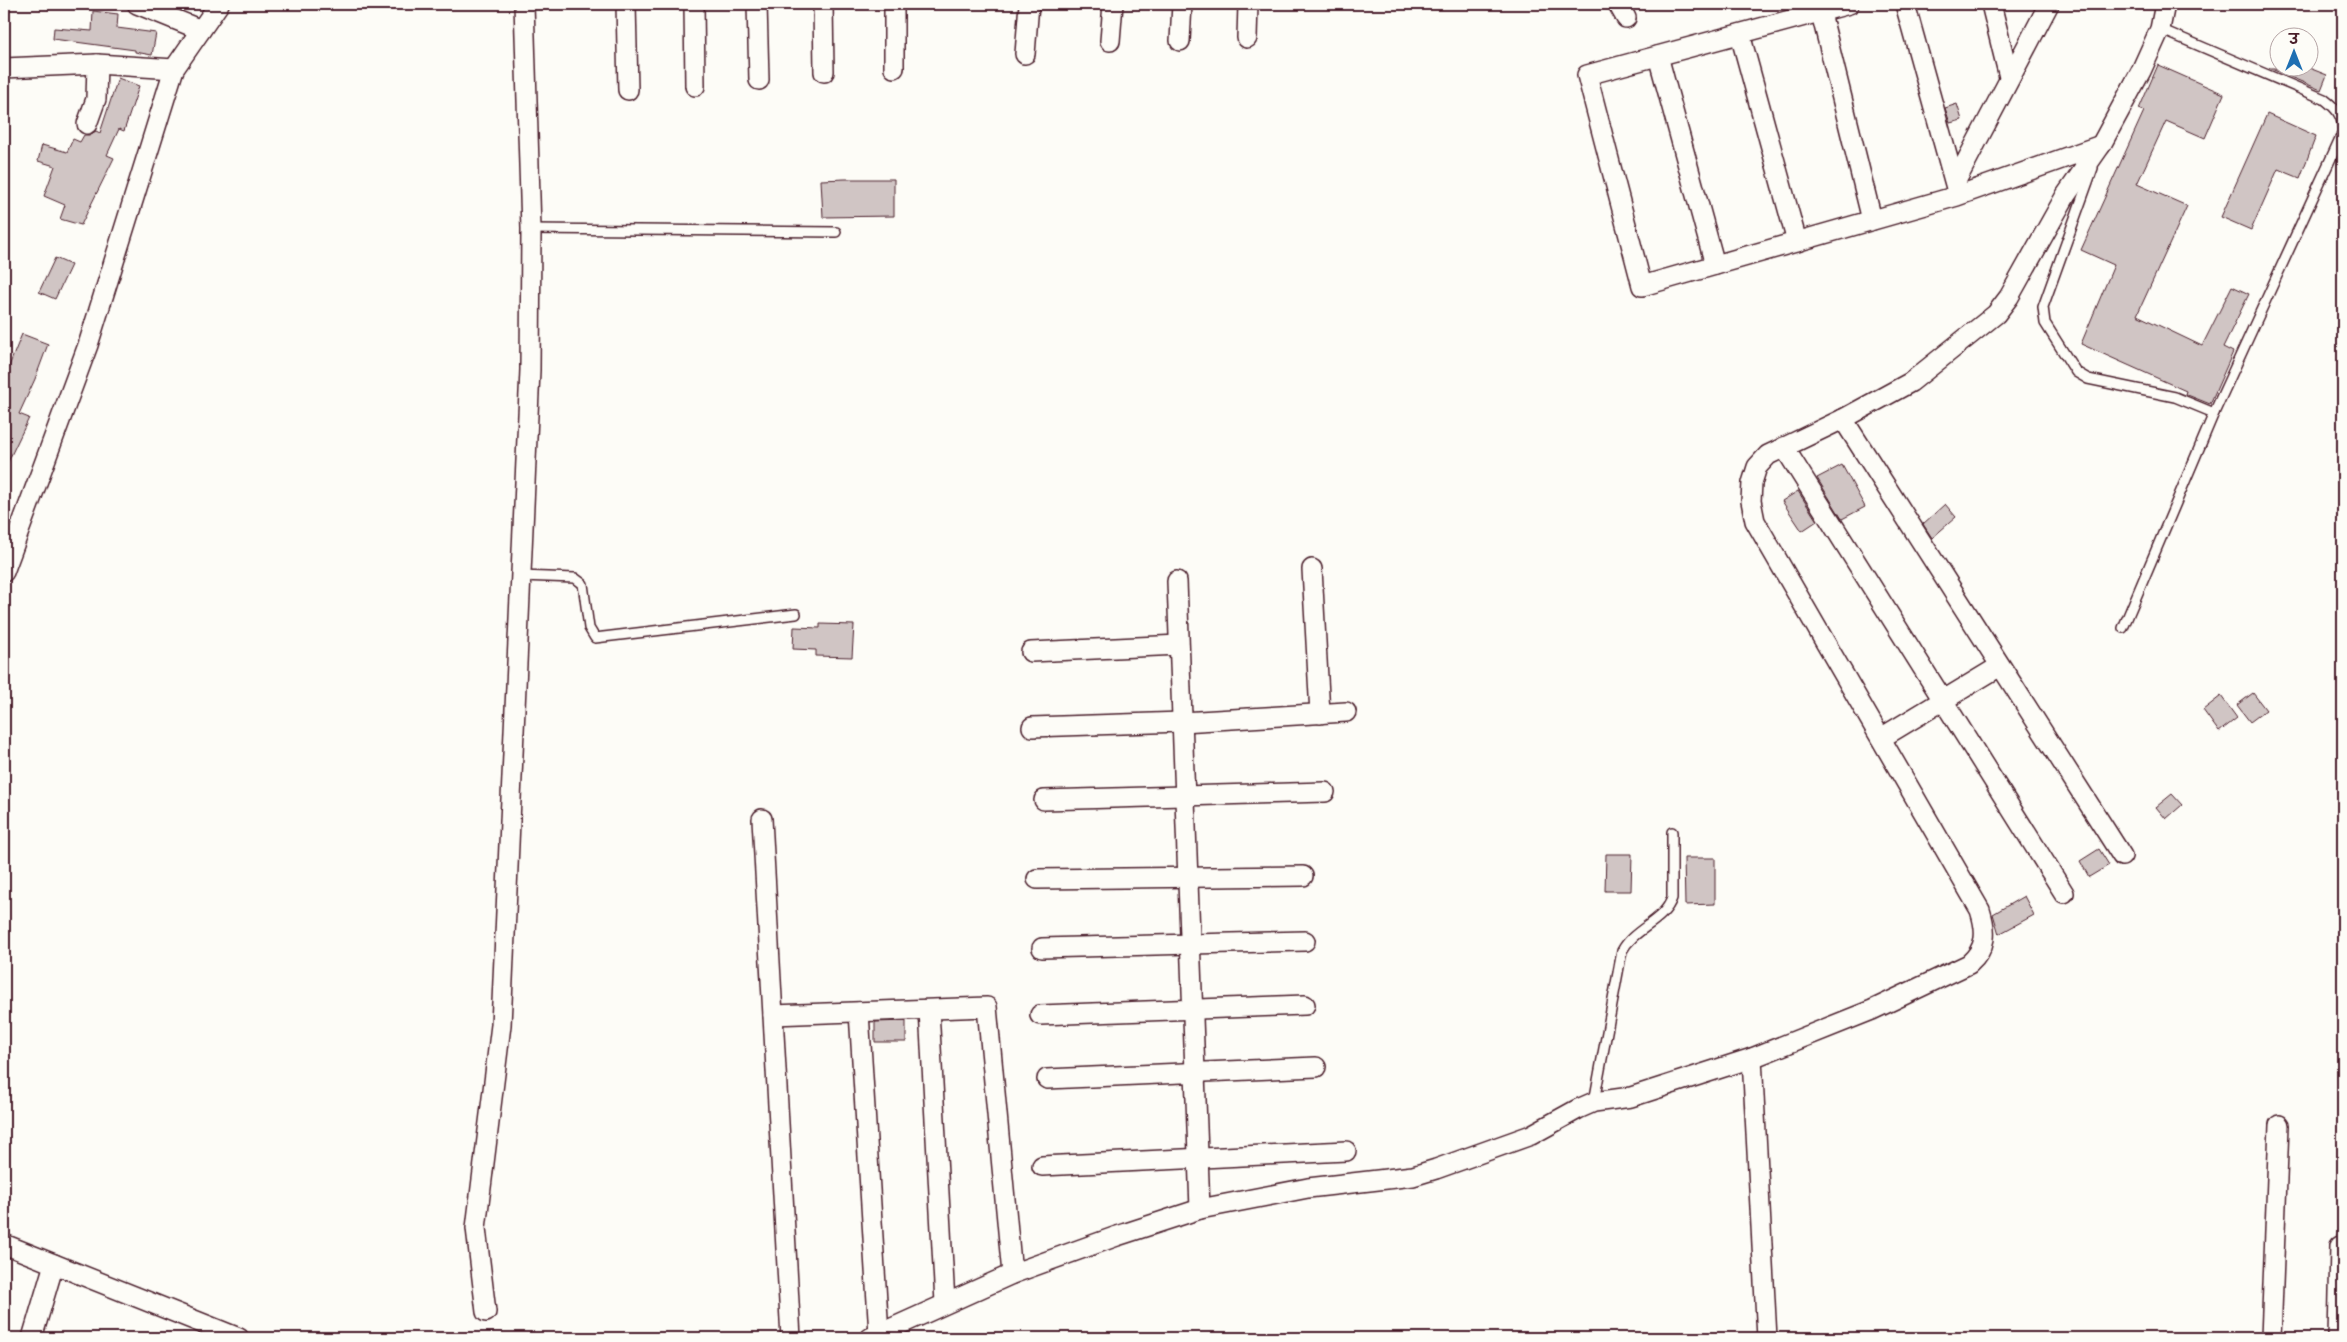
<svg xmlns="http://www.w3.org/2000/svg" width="2347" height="1342" viewBox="0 0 2347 1342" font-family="'Comic Neue','Playpen Sans Deva',sans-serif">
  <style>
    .building { fill: #d0c5c4; stroke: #4a1f2b }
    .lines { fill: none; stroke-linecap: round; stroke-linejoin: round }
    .lane-casing { stroke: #4a1f2b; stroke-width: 12 }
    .street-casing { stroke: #4a1f2b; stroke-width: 22 }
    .lane { stroke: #fdfcf7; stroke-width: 9 }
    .street { stroke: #fdfcf7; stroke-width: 19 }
  </style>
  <rect width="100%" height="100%" fill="#fdfcf7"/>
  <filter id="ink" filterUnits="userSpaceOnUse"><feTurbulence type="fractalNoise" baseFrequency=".02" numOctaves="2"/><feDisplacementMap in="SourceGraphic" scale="10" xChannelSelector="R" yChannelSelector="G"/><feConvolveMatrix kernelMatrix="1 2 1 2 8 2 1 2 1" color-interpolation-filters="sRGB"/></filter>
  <g filter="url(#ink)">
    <g class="building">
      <path d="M93,11L118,14L117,28L156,33L152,55L135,52V50L53,39L54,28L92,31Z"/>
      <path d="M2158,65L2224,94L2205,138L2166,121L2137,184L2187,206L2137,315L2202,346L2232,286L2249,294L2223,347L2233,352L2210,404L2185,394L2186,391L2081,344L2114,265L2081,250L2144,111L2139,109Z"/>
      <path d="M2269,68H2309L2327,75L2321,90Z"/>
      <path d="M118,78L139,86L124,131L119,129L107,155L114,158L81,225L60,219L65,205L44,196L55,166L38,161L42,145L67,152L73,139L80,142L84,135H89L96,131L100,133Z"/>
      <path d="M1957,104L1962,120L1950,123L1945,108Z"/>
      <path d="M2267,114L2316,136L2300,178L2278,169L2251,230L2221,217Z"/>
      <path d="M845,179H894V216L823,217L821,180Z"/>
      <path d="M55,258L71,265L55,299L39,292Z"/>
      <path d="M22,334L48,344L35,379L19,414L29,418L4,470V369L7,371Z"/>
      <path d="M1842,465L1865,507L1842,519L1817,478Z"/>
      <path d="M1798,491L1817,521L1802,531L1782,501Z"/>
      <path d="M1945,504L1956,517L1932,538L1923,524Z"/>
      <path d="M820,624L854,625L852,657L816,656V650L793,649L794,627L820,628Z"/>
      <path d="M2253,693L2266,710L2250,722L2237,705Z"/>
      <path d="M2221,696L2237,718L2219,732L2203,710Z"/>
      <path d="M2172,794L2182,805L2166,819L2156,807Z"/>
      <path d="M2099,849L2109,865L2089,877L2080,861Z"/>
      <path d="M1606,854H1632L1631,891H1605Z"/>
      <path d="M1684,858H1715V904L1685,905Z"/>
      <path d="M2024,896L2034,915L1999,934L1993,914Z"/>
      <path d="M906,1021V1042H875V1022Z"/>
    </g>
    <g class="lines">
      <defs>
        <g id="lane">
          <path d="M2093,168L2043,307L2045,323L2076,372L2088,379L2175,397L2214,413"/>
          <path d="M531,229L836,232"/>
          <path d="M520,576L575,578L583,584L589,628L595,638L796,614"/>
          <path d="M2123,628L2214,413L2343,132C2343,116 2337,109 2324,99L2160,29"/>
          <path d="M1594,1102L1622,951C1634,928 1664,922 1672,898V832"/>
        </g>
        <g id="street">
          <path d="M137,4L201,30"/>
          <path d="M626,4L628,90"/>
          <path d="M694,4L695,86"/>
          <path d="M757,4L759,80"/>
          <path d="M823,4L824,72"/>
          <path d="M894,4V68"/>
          <path d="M1618,4L1626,18"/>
          <path d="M1849,4L1587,75L1642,286L1957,196L2101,145"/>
          <path d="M1905,4L1956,188"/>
          <path d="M1991,4L2009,77"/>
          <path d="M1821,13L1872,220"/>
          <path d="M1740,34L1797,242"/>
          <path d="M1247,38L1248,4"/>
          <path d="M1110,41L1113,4"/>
          <path d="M1180,41L1182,4"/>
          <path d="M1025,54L1029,4"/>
          <path d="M1658,56L1715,265"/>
          <path d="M4,68L97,64L174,69"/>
          <path d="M87,124L96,99L97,64"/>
          <path d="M1956,181L2049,4"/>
          <path d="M1843,419L2122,856"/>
          <path d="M1784,447L2064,893"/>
          <path d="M1312,569L1320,714"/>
          <path d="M4,572L88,345L174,69L219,4"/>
          <path d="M1177,581L1200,1209"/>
          <path d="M1031,652L1179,645"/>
          <path d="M1032,727L1182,722L1346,712"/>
          <path d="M1881,738L2000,666"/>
          <path d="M1044,800L1325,792"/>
          <path d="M762,819L791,1338"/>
          <path d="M1037,879L1303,876"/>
          <path d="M1042,948L1305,941"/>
          <path d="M929,1010L945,1303"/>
          <path d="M859,1012L879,1334"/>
          <path d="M773,1015L987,1007L1012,1274"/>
          <path d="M1040,1015L1305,1005"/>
          <path d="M1752,1058L1767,1338"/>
          <path d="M1047,1079L1316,1067"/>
          <path d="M1042,1166L1346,1151"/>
          <path d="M4,1244L239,1338"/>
          <path d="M486,1312L476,1228L501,1025L530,370L531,229L524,4"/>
          <path d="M32,1338L54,1264"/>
          <path d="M870,1338L1012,1274L1117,1236L1200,1209L1308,1188L1413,1176L1436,1169L1531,1135L1578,1109L1594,1102L1631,1097L1752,1058L1872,1010L1969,964C1987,948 1987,932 1980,910L1755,521L1751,501L1752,483L1757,467L1768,455L1843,419L1911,382L1996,314L2009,297L2066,195L2101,145L2141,71L2160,29L2165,4"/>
          <path d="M2271,1338L2279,1125"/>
          <path d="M2338,1338L2340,1246"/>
        </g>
      </defs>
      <use href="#lane" class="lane-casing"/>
      <use href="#street" class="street-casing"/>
      <use href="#lane" class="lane"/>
      <use href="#street" class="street"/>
    </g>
  </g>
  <rect width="2347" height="1342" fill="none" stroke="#fdfcf7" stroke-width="20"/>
  <rect x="10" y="10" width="2327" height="1322" fill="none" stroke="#4a1f2b" stroke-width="2" filter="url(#ink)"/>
  <g transform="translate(2294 52)"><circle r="24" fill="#fdfcf7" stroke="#b5a4a5"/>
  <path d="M0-4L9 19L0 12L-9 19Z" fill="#1f6fb2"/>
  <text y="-8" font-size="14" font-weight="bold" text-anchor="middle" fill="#4a1f2b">उ</text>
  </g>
</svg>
